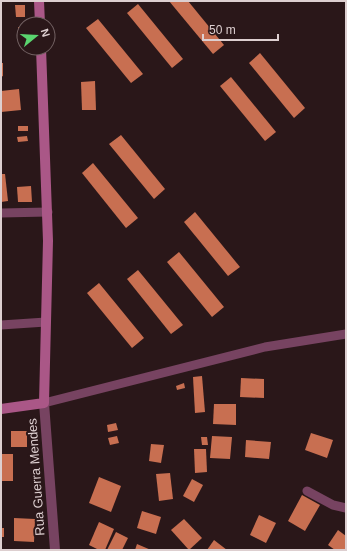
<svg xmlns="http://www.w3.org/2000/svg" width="347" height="551" viewBox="0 0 347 551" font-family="Helvetica,sans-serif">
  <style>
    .building { fill: #c86f51 }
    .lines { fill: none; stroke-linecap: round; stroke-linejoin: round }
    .minor { stroke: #774361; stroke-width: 9 }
    .tertiary { stroke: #774361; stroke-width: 10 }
    .secondary { stroke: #aa5787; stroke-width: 10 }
    .labels { text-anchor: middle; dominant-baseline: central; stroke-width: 4; stroke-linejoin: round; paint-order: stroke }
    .street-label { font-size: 13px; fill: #ddcfd0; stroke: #2a1719 }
  </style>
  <rect width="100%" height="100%" fill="#2a1719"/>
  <g class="building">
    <path d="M169,1H188L224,45L213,54Z"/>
    <path d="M138,4L183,59L172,68L127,13Z"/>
    <path d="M15,5H25V17H16Z"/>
    <path d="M98,19L143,74L131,83L86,28Z"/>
    <rect x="18" y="27" width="6" height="9"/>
    <path d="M260,53L305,108L294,118L249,63Z"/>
    <path d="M1,63H3V76L1,77Z"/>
    <path d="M231,77L276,132L265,141L220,86Z"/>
    <path d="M95,81L96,110H82L81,82Z"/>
    <path d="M19,89L21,110L1,112V91Z"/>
    <rect x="18" y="126" width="10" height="5"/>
    <path d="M121,135L165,189L154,199L109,144Z"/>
    <path d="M27,136L28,141L18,142L17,137Z"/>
    <path d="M93,163L138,218L126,228L82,173Z"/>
    <path d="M1,174H5L8,201L1,202Z"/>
    <path d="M31,186L32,202H18L17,187Z"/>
    <path d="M195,212L240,267L228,276L184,222Z"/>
    <path d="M179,252L224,307L212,317L167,262Z"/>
    <path d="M138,270L183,325L171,334L127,279Z"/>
    <path d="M99,283L144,338L132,348L87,293Z"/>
    <path d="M202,376L205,412L195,413L193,377Z"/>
    <path d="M241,378L264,379V398L240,397Z"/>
    <path d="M184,383L185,388L177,390L176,386Z"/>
    <path d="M214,404H236V425L213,424Z"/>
    <path d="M116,423L118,430L108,432L107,425Z"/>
    <rect x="11" y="431" width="16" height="16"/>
    <path d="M311,433L333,440L327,458L305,450Z"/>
    <path d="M117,436L119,443L110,445L108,438Z"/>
    <path d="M212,436L232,437L230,459L210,458Z"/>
    <path d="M201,437H207L208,445H202Z"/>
    <path d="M246,440L271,442L269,459L245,457Z"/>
    <path d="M151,444L164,445L161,463L149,461Z"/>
    <path d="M194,449H206L207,472L195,473Z"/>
    <rect x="1" y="454" width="12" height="27"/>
    <path d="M170,473L173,499L159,501L156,474Z"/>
    <path d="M99,477L121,486L111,512L89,503Z"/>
    <path d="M192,479L203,485L194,502L183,496Z"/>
    <path d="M302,495L320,505L305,531L288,521Z"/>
    <path d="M142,511L161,517L156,534L137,528Z"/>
    <path d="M259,515L276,523L266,543L250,535Z"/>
    <path d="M14,518L35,519L34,542L14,541Z"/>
    <path d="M184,519L202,538L189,550L171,530Z"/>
    <path d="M99,522L114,529L105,550H99L89,545Z"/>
    <rect x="1" y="528" width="3" height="9"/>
    <path d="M338,530L346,536V550H335L328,545Z"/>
    <path d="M116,532L128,538L122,550H107Z"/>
    <path d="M214,540L227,550H207Z"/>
    <path d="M137,544L151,550H135Z"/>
  </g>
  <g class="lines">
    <g class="minor">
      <path d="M1,213L48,212"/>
      <path d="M1,325L46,322"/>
      <path d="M44,403L265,347L346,334"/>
      <path d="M307,491L333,505L346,508"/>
    </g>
    <path class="tertiary" d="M44,403L55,550"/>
    <g class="secondary">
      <path d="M39,1L40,24"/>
      <path d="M1,409L44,403L48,241L41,48"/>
    </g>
  </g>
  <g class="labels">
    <g class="street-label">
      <text transform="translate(36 477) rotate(-94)">Rua Guerra Mendes</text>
    </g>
  </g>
  <rect width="347" height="551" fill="none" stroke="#ddcfd0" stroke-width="4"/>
  <g transform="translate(36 36) rotate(72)"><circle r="19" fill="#2a1719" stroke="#726162"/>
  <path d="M0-3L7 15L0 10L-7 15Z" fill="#5ad56f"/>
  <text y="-6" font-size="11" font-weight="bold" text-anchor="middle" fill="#ddcfd0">N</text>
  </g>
  <path d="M203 34v6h75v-6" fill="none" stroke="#ddcfd0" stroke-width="2"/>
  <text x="209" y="34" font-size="12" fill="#ddcfd0" stroke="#2a1719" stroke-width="3" paint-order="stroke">50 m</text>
</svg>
